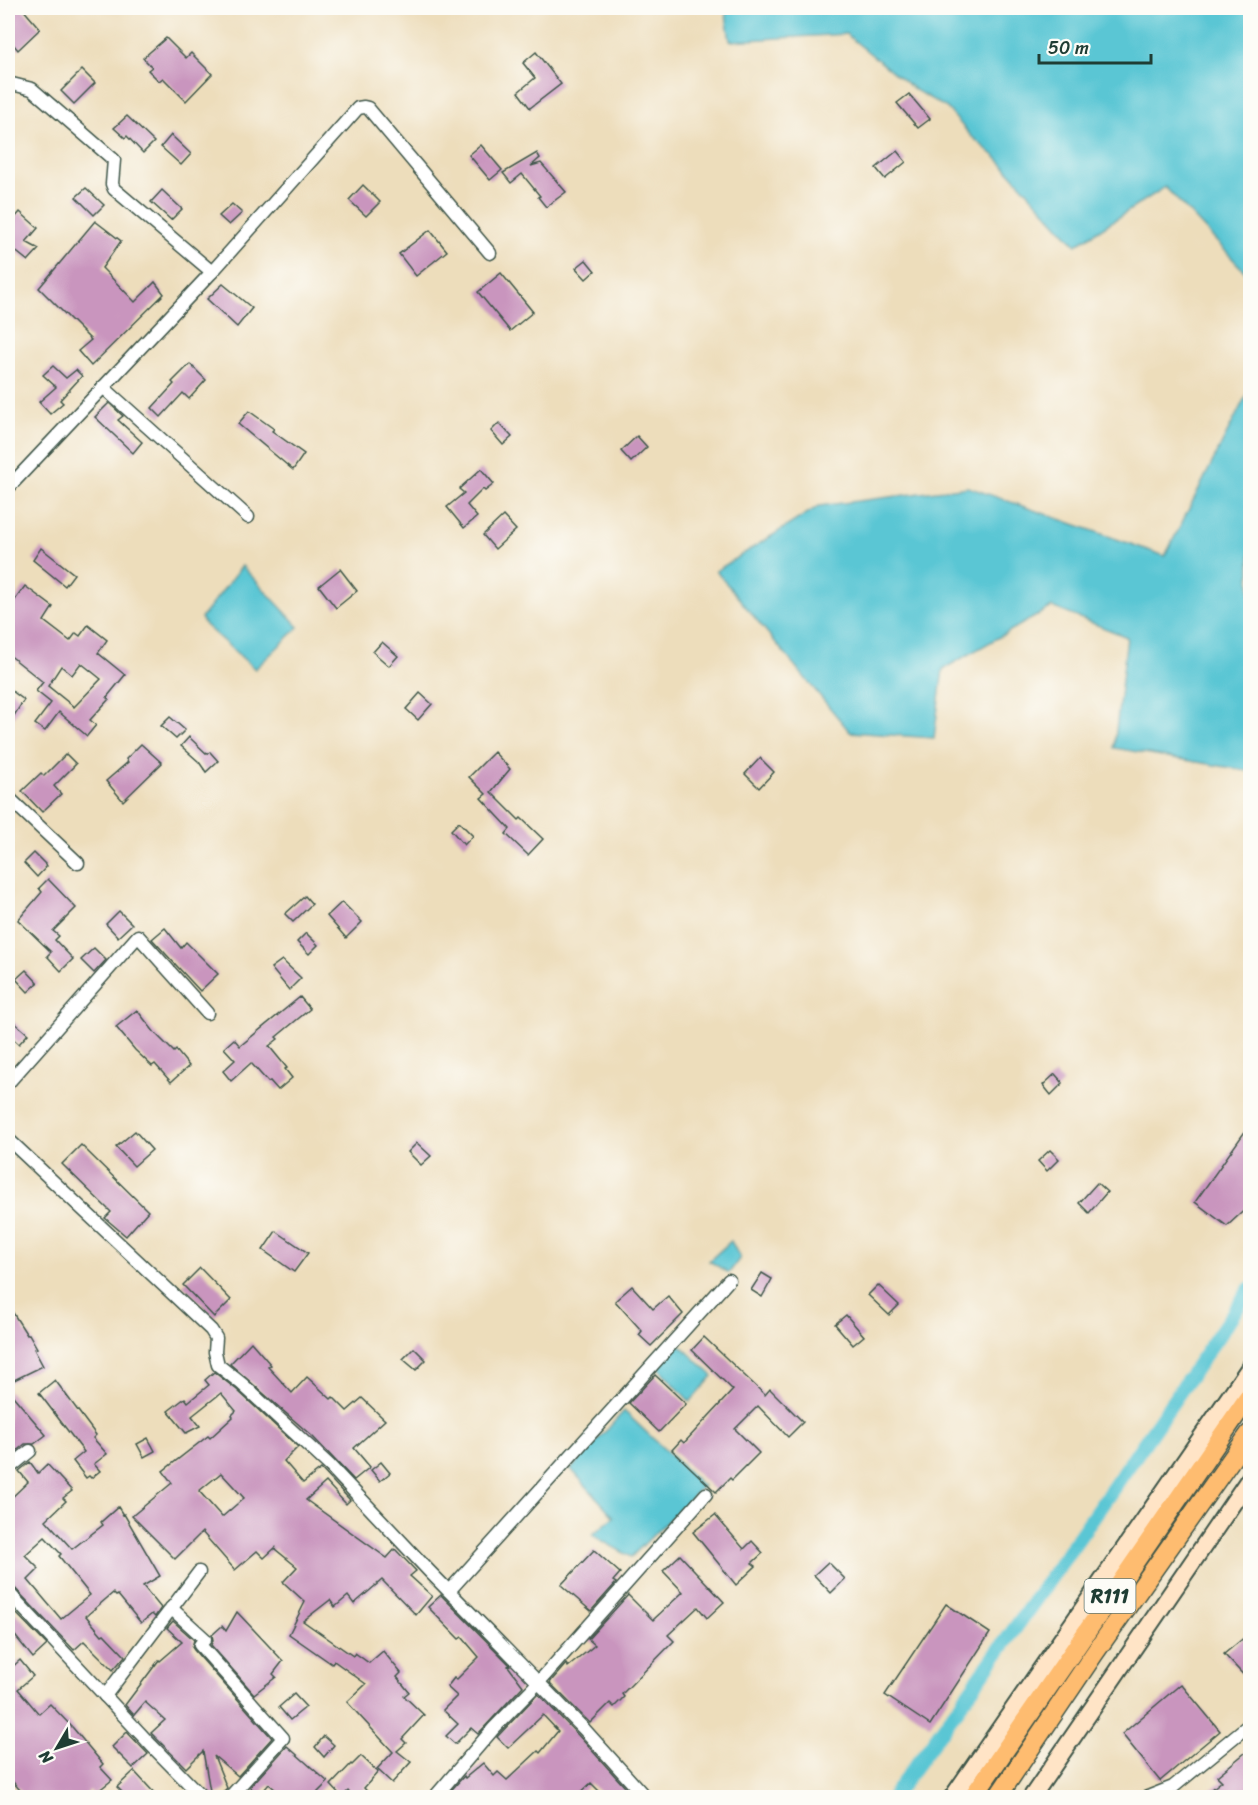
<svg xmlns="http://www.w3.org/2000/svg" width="1258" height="1805" viewBox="0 0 1258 1805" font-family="Sriracha,sans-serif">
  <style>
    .water { fill: #5ac6d4; stroke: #3c8284; stroke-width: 1.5 }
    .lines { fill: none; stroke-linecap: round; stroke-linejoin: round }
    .canal { stroke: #5ac6d4; stroke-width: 15 }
    .building { fill: #c995be; fill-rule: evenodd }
    .street-casing { stroke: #3e5548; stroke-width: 15 }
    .secondary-casing { stroke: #3e5548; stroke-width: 20 }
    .primary-casing { stroke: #3e5548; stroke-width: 21 }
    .street { stroke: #fff; stroke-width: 12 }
    .secondary { stroke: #ffe4c6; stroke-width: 16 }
    .primary { stroke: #febc70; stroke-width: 18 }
    .labels { text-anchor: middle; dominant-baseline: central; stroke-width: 5; stroke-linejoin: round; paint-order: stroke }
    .shield { fill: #fdfcf7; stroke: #62766e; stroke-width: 1.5 }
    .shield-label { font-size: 20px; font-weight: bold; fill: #1f3d34 }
  </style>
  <rect width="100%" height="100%" fill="#fdfcf7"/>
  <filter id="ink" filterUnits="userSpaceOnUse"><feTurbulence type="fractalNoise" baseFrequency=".0167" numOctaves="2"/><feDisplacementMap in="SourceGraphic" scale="12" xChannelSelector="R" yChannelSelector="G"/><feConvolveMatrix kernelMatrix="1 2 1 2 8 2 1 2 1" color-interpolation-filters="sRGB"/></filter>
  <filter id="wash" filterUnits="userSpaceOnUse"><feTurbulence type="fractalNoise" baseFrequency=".008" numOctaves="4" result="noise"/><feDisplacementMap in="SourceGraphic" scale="24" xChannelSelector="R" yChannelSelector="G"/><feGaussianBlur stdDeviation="1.35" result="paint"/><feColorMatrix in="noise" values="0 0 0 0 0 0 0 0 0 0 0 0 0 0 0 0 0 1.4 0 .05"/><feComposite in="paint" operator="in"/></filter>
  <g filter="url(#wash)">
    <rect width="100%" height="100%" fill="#edddbb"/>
    <g class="water">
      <path d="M725,8H1250V277L1165,187L1076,245L997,158L971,136L947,108L915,90L846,34L730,41Z"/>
      <path d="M1250,388V771L1114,748L1127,637L1052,607L943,669L934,738L850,732L716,571L819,506L968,487L1165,556Z"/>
      <path d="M242,566L299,627L255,669L205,625L201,618Z"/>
      <path d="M731,1241L740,1258L729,1273L709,1261Z"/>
      <path d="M679,1344L713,1376L690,1402L657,1366Z"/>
      <path d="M624,1411L703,1486L631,1557L592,1535L614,1517L571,1469Z"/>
    </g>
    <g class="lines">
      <path class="canal" d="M892,1798C1016,1631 1133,1460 1250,1289"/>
    </g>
    <g id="blocks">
      <g class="building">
        <path d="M8,8H22L40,29L18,50L8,38V33L14,27L8,21Z"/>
        <path d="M166,38L186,58L191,53L212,74L186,101L163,78L159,81L148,70L152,67L143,58Z"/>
        <path d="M536,52L561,84L530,108L518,92L535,78L523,63Z"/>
        <path d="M82,70L95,83L74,104L61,91Z"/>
        <path d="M909,94L930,119L918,128L897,103Z"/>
        <path d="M127,116L154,142L143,153L127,136L125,138L114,128Z"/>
        <path d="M171,135L191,154L181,165L161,147Z"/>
        <path d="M481,145L502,170L490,180L469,155Z"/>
        <path d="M897,151L906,162L885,179L876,168Z"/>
        <path d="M537,153L540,158L531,166L541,163L566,192L546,207L538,197L540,196L522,174L511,183L503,173Z"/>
        <path d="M363,185L380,202L366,216L349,200Z"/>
        <path d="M86,188L104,205L94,215L76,197Z"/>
        <path d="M162,190L182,209L171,220L151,202Z"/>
        <path d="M232,204L242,213L229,225L219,216Z"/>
        <path d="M20,212L38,228L26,242L39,249L28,261L8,245V226Z"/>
        <path d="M95,221L121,241L102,268L135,302L155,282L164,294L91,366L78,351L91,340L39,288Z"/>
        <path d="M430,230L447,251L416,276L399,254Z"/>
        <path d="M586,260L595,271L586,279L576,268Z"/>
        <path d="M501,273L533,312L510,331L478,292Z"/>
        <path d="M223,284L252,308L237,327L207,299Z"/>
        <path d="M190,364L206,380L189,399L183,393L161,417L152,408L174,384L172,382Z"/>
        <path d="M53,366L66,378L76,370L82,376L60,400L63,403L50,414L39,402L56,387L43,375Z"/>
        <path d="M109,403L123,416L118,420L142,442L133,453L95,417Z"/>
        <path d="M249,411L274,429L272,431L304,454L293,470L238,424Z"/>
        <path d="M499,423L512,437L503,445L491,431Z"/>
        <path d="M637,436L647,447L631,462L621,451Z"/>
        <path d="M481,469L494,484L485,491L483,489L467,505L477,517L464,528L447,507L464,493L459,489Z"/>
        <path d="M503,516L516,530L495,549L483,535Z"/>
        <path d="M41,548L74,574L65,586L33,560Z"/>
        <path d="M340,569L357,591L336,608L319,586Z"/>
        <path d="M25,586L53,607L44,621L70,641L76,633L80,636L88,625L107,640L98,653L125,675L107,697L109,699L90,720L96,725L87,736L59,712L45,731L35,724L51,703L36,691L43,682L8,654V604L12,598L15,600ZM81,663L101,679L74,707L48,686L61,666L72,675Z"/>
        <path d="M382,642L398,656L389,666L373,652Z"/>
        <path d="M8,688L24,700L8,725Z"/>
        <path d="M420,693L432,704L418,720L406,709Z"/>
        <path d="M170,717L185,730L176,739L161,726Z"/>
        <path d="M189,737L207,754L210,752L218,761L206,772L199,762L181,746Z"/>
        <path d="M141,744L162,763L123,801L106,781L128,762L126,759Z"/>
        <path d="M494,752L510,769L491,792L519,820L521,818L543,839L528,855L506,834L510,829L481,798L486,794L469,777Z"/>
        <path d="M66,754L76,764L54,786L61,794L42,812L22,791L41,773L44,776Z"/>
        <path d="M760,758L774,772L759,788L745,774Z"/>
        <path d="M459,822L473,836L464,845L451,830Z"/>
        <path d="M34,853L47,866L37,877L24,863Z"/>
        <path d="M48,879L76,908L53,931L59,936L55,940L73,959L61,971L47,956L51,952L18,920L42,892L39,888Z"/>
        <path d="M305,896L312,904L293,922L285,914Z"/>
        <path d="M342,902L362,922L346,938L327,916Z"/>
        <path d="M119,911L132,924L118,937L106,924Z"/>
        <path d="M165,928L181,948L186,942L218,974L200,991L152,939Z"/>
        <path d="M306,933L318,945L309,954L297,942Z"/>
        <path d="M94,948L106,960L94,973L81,960Z"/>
        <path d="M282,960L301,978L289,990L271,968Z"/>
        <path d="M26,970L38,983L28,992L16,979Z"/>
        <path d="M300,997L310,1009L276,1037L278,1039L269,1046L287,1068L285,1069L292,1078L278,1090L270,1081L268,1082L251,1063L231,1081L223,1071L235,1060L224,1048L234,1039L240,1046Z"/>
        <path d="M137,1010L155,1033L174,1052L176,1050L189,1066L171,1082L155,1064L152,1066L135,1050L116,1027Z"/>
        <path d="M8,1017L28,1034L19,1044L8,1034Z"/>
        <path d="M1055,1074L1063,1083L1051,1095L1043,1085Z"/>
        <path d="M1251,1123V1204L1227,1226L1195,1202Z"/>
        <path d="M135,1131L152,1150L134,1166L116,1147Z"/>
        <path d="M417,1143L431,1156L421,1165L408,1152Z"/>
        <path d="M81,1145L148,1211L126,1236L105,1218L111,1212L62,1164Z"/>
        <path d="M1050,1150L1059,1159L1047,1171L1038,1161Z"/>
        <path d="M1097,1183L1107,1192L1089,1213L1079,1203Z"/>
        <path d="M276,1231L308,1253L294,1272L263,1250Z"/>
        <path d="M200,1268L231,1300L214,1317L183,1285Z"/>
        <path d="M762,1273L772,1279L762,1297L751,1290Z"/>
        <path d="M878,1285L899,1305L889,1315L868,1295Z"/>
        <path d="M632,1286L653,1309L668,1296L683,1314L651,1346L639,1335L642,1331L615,1301Z"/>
        <path d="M8,1305L27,1335L29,1334L37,1348L34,1349L43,1366L8,1383Z"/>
        <path d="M846,1315L864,1336L853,1345L835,1324Z"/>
        <path d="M704,1337L765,1395L770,1389L803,1422L788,1437L758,1406L735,1429L759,1453L732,1480L730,1478L716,1492L672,1450L681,1440L684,1443L733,1390L692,1350Z"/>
        <path d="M251,1342L271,1365L268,1367L292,1393L307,1377L331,1399L333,1397L347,1411L362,1398L385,1420L354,1448L370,1467L354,1480L313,1437L230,1364Z"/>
        <path d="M414,1348L426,1360L416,1370L403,1359Z"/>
        <path d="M214,1372L237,1390L298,1447L284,1461L303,1483L321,1469L350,1500L346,1504L326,1482L306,1500L387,1558L395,1549L416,1571L410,1576L432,1596L416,1615L382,1580L354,1604L348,1596L335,1607L330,1600L303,1621L353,1656L355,1653L369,1663L383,1651L401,1673L397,1677L409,1692L404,1696L424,1715L402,1739L406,1743L397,1751L411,1762L392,1783L377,1769L393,1752L347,1702L366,1684L334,1661L332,1664L289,1634L305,1602L283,1582L297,1567L275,1549L276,1547L264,1558L257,1551L235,1570L202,1532L175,1559L132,1516L172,1483L163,1471L208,1436L210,1438L233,1417L232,1415L236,1411L221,1393L192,1416L200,1426L186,1433L168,1411L185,1398L188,1402L209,1385L205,1380ZM221,1473L244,1498L222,1517L199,1491Z"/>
        <path d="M655,1375L686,1404L659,1432L629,1403Z"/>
        <path d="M55,1380L96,1435L93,1438L107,1454L94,1464L100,1471L91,1478L89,1476L86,1478L73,1461L84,1452L39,1393Z"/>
        <path d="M8,1390L46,1435L34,1444H25L8,1458Z"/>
        <path d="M148,1438L155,1451L144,1457L137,1444Z"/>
        <path d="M30,1462L38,1473L47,1464L72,1491L63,1498L66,1501L46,1520L72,1549L103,1525L101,1522L118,1507L123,1515L124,1514L160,1576L143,1586L161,1608L155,1617L152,1614L141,1623L118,1595L116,1596L113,1593L86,1616L102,1635L104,1634L125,1656L113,1670L84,1641L74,1650L8,1581V1501L28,1482L19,1471ZM45,1537L61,1554L59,1556L90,1595L61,1619L28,1580L39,1569L25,1555Z"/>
        <path d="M381,1462L390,1473L380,1481L371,1470Z"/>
        <path d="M715,1515L744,1549L752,1541L763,1553L752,1563L756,1566L736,1585L693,1532Z"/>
        <path d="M594,1550L620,1573L613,1581L616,1583L591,1611L561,1585Z"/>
        <path d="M680,1555L724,1602L707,1618L698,1607L668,1635L674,1641L622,1694L624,1697L614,1707L610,1703L590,1723L550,1683L552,1680L566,1664L568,1667L595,1645L588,1639L628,1595L653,1620L683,1592L663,1571Z"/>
        <path d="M828,1562L845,1579L831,1593L814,1575Z"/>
        <path d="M441,1595L510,1665L508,1666L523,1686L478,1734L471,1728L455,1744L446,1736L458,1724L443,1710L457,1696L447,1687L454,1678L456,1680L479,1657L462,1637L459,1639L428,1607Z"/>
        <path d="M946,1604L990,1633L930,1725L885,1695Z"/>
        <path d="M237,1612L283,1661L273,1674L276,1677L254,1694L211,1645L213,1640L212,1635L222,1626L226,1631Z"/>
        <path d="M16,1613L47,1645L33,1658L8,1627V1620Z"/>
        <path d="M173,1621L194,1640L192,1647L194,1650L272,1738L238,1776L214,1756L227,1788L224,1791L211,1797L203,1751L186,1768L151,1733L165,1720L145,1702L134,1715L125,1705L159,1660L160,1661L182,1642L167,1628Z"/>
        <path d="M1251,1632V1683L1224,1654Z"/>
        <path d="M20,1660L33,1676L18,1689L39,1714L50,1704L73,1728L103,1764L100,1767L112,1780L93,1795L90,1791L83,1797H26L13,1782L8,1786V1671Z"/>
        <path d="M1181,1684L1220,1731L1160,1781L1122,1734Z"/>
        <path d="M294,1694L306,1707L290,1720L279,1707Z"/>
        <path d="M538,1694L578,1735L634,1797H605L591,1783L576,1797H445L464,1776L465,1778L483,1763L494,1776L498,1772L507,1780L538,1751L540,1753L558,1731L543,1715L508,1748L497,1737Z"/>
        <path d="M127,1732L148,1754L133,1768L112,1747Z"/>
        <path d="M324,1736L334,1745L324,1757L315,1747Z"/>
        <path d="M287,1746L328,1782L313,1797H284L269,1784L260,1795L250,1787Z"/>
        <path d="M1251,1748V1797H1202L1222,1781L1217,1776Z"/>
        <path d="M361,1756L378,1772L364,1788L372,1797H353L348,1791L342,1797L331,1785L351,1764L352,1765Z"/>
        <path d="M134,1771L158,1797H127L117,1787Z"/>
      </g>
    </g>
  </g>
  <g filter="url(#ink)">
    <use href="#blocks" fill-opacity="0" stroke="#3e5548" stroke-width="1.5"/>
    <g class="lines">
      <defs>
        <g id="street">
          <path d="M8,83L32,89L114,160L112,184L114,189L212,272"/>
          <path d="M103,387L248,517"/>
          <path d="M8,488L212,272L358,108L364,107L368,108L490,253"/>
          <path d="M8,797L78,863"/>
          <path d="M8,1083L138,936L207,1013"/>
          <path d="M8,1139L211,1330L216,1338L215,1352L218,1365L242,1384L330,1466L429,1571L584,1729L646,1798"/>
          <path d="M8,1469L30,1451"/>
          <path d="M449,1591L729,1280"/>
          <path d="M8,1592L151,1745L203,1798"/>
          <path d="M171,1608L205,1639L200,1645L283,1738L229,1798"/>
          <path d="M105,1696L199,1572"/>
          <path d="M434,1798L494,1728L538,1683L706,1494"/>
          <path d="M1145,1798L1173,1787L1250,1724"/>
        </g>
        <g id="secondary">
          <path d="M952,1798L1250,1367"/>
          <path d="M1031,1798L1250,1478"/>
        </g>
        <g id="primary">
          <path d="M972,1798L1250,1395"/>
          <path d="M997,1798L1094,1654L1250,1433"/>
        </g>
      </defs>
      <use href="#street" class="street-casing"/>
      <use href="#secondary" class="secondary-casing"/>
      <use href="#primary" class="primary-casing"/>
      <use href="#street" class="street"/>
      <use href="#secondary" class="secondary"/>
      <use href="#primary" class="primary"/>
    </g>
  </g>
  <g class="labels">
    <rect class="shield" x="1084.5" y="1579" width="51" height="34" rx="4.5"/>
    <g class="shield-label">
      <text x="1110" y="1596">R111</text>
    </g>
  </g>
  <rect width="1258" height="1805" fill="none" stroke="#fdfcf7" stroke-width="30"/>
  <g transform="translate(57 1748) rotate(231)" stroke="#fdfcf7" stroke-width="4.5" paint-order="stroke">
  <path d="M0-4.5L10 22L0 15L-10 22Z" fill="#1f3d34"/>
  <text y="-9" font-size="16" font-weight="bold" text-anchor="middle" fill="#1f3d34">N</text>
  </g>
  <path d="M1039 54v9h112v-9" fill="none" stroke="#1f3d34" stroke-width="3"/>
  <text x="1048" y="54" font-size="18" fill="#1f3d34" stroke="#fdfcf7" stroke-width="4.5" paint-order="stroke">50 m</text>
</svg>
